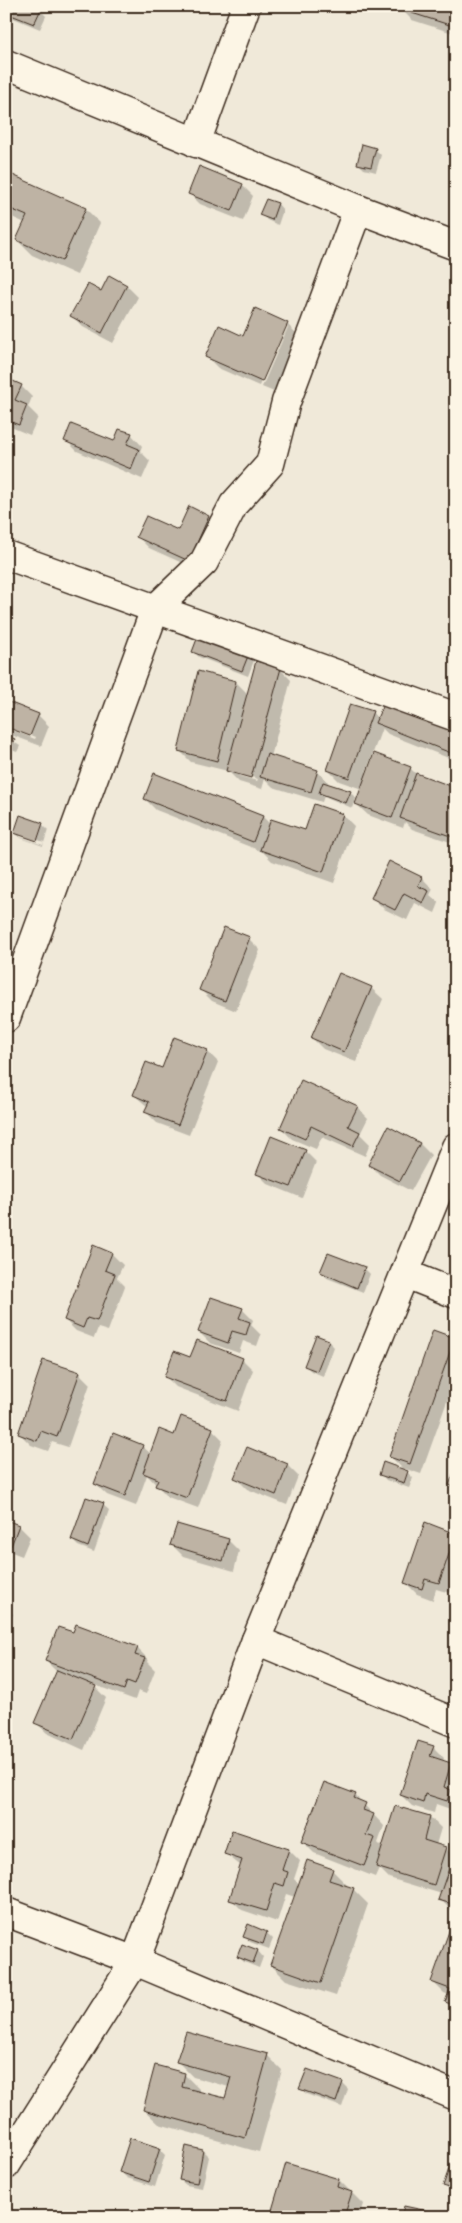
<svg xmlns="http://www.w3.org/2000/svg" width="462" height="2223" viewBox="0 0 462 2223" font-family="'Indie Flower',sans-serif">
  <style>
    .shadow { fill: #0003; fill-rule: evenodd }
    .building { fill: #beb3a4; stroke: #3b2a1e }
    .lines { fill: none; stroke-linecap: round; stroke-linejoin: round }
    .minor-casing { stroke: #3b2a1e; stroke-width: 31 }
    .minor { stroke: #fcf5e5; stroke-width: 28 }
  </style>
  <rect width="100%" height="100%" fill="#f0e9d9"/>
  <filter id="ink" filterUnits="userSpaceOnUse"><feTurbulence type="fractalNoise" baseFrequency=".02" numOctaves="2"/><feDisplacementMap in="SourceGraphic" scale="10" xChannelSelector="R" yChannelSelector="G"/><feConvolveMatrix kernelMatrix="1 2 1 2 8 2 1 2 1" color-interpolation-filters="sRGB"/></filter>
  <g filter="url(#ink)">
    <g class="shadow">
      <path d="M6,6L40,10L46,16L40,29L6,15Z"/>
      <path d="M456,6V34L412,20L401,9Z"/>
      <path d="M375,149L381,155L376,172L364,169L358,163Z"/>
      <path d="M6,174L86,209L100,223L77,275L32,255L17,240L25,223L12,217L6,230Z"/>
      <path d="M242,185L253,196L243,221L200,204L189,193Z"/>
      <path d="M266,200L278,204L283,210L278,225L267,220L261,214Z"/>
      <path d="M110,277L127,286L138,297L113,343L83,327L72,316L101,293Z"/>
      <path d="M287,324L298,335L274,392L262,387L288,327H285L259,386L218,368L207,357L244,337Z"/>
      <path d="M6,380L21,386L32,397L28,407L38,417L30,435L6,425Z"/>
      <path d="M131,434L142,446L140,451L150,461L142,479L77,451L66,440L115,443Z"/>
      <path d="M190,508L209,517L220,528L200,571L149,548L138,537L179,532Z"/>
      <path d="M200,633L255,658L248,676L199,657L193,651Z"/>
      <path d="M280,669L291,680L271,757L317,771L328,782L327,784L350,792L356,798L352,808L324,796L322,802L273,787L265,779L262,789L239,782L228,771L191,762L180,751L236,682L248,694ZM239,773L258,779L257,781L239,776Z"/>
      <path d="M372,712L378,719L456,729V761L388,734L382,728L366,772L410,768L417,775L456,790V844L412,829L405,822L403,828L368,815L356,804L362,789L339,781L328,770Z"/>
      <path d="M38,715L49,726L41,746L6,733V728L35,739L36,737L6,725Z"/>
      <path d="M6,737L20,746L17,752L6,748Z"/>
      <path d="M145,799L263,817L270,824L306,832L343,815L354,826L334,883L272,861L263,852L156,810Z"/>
      <path d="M42,824L48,830L43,846L21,838L15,833ZM20,834L44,842L43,845L20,837Z"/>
      <path d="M389,863L422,878L433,889L430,895L439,903L435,913L415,903L407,920L384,909L373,898Z"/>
      <path d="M249,939L260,950L236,1011L212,1001L201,990Z"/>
      <path d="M371,988L383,999L356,1062L323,1049L312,1038Z"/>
      <path d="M207,1051L218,1062L189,1135L157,1123L146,1112L148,1107L134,1095L163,1069Z"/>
      <path d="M357,1107L368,1118L360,1134L370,1144L365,1156L322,1137L316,1149L292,1139L281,1128Z"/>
      <path d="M389,1128L420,1144L431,1155L411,1191L380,1175L369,1164Z"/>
      <path d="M305,1151L316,1162L302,1198L268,1184L257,1173Z"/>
      <path d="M112,1254L123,1265L117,1278L125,1286L108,1331L98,1328L94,1338L76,1331L65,1320Z"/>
      <path d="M364,1268L370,1274L363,1292L327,1278L322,1272Z"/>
      <path d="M242,1309L253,1320L251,1325L261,1335L257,1346L243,1341L239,1353L210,1343L199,1332Z"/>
      <path d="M454,1339L456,1376L421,1474L403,1468L413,1478L409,1488L386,1480L381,1474L405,1471L390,1456Z"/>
      <path d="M328,1341L334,1347L323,1376L311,1371L305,1365Z"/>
      <path d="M191,1359H242L253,1370L238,1411L176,1387L165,1376Z"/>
      <path d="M79,1373L90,1384L68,1447L52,1442L48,1451L31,1445L20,1434Z"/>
      <path d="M212,1429L223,1440L198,1508L168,1497L147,1475L136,1506L107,1495L95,1484L142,1446L151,1454L175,1437Z"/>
      <path d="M287,1465L298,1476L287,1505L247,1489L236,1478Z"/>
      <path d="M103,1505L109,1510L94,1552L78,1546L72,1540Z"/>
      <path d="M6,1521L19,1526L30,1537L22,1556L9,1551L6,1557Z"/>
      <path d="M456,1534V1577L450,1593L436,1589L433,1600L417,1594L406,1583Z"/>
      <path d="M228,1540L239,1551L234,1571L183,1556L172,1545Z"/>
      <path d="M6,1608L13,1614L6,1631Z"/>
      <path d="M74,1634L137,1648L148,1659L147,1662L155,1670L146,1694L138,1691L135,1700L92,1684L106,1698L84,1750L47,1733L35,1722L57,1672L46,1661Z"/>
      <path d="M433,1747L444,1758L443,1762L450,1764L456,1770V1811L436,1804L434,1813L412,1806L401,1795Z"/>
      <path d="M355,1795L384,1826L378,1843L383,1848L430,1817L441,1828L436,1845L445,1848L454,1856L456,1853V1912L451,1910L440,1899L442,1894L389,1878L379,1868L375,1877L314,1853L303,1842Z"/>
      <path d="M233,1832L289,1850L300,1861L294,1879L299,1884L332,1870L347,1885L346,1887L353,1889L368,1904L336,1996L286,1980L271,1965L295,1897L286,1894L277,1922L242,1910L231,1899L241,1866L226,1854Z"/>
      <path d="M456,1923V2011L447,2002L449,1995L444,1993L433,1982Z"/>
      <path d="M249,1926L267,1933L273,1939L269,1949L250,1942L245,1936Z"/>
      <path d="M258,1951L263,1957L259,1968L244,1962L239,1957Z"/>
      <path d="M267,2055L282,2070L259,2152L159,2124L144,2110L156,2067L185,2075L199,2089L198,2093L226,2100L229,2087L193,2077L178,2062Z"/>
      <path d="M342,2083L348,2089L342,2107L306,2094L301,2088Z"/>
      <path d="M159,2149L165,2155L155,2187L127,2178L121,2172Z"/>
      <path d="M203,2151L209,2157L202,2188L186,2185L180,2180Z"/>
      <path d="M456,2153V2197L444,2185Z"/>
      <path d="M339,2180L363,2204L359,2217H280L273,2209Z"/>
    </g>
    <g class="building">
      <path d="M6,6H34L41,9L34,24L6,13Z"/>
      <path d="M400,6H456V27L399,9Z"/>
      <path d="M362,144L376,148L371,167L357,164Z"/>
      <path d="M199,166L243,184L232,211L188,194Z"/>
      <path d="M6,172L86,208L62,261L16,240L27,216L6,207Z"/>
      <path d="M266,199L278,203L272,220L259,215Z"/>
      <path d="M109,275L127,285L102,333L70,316L88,284L101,291Z"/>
      <path d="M255,308L288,323L262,382L205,357L219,325L243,336Z"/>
      <path d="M6,378L22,385L15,400L27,405L19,425L6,420Z"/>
      <path d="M71,424L114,441L119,429L132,433L127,444L139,449L131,469L64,441Z"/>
      <path d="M189,506L209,516L189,561L136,537L146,516L178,530Z"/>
      <path d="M200,631L250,651L242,671L192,652Z"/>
      <path d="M256,661L281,668L251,778L226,771Z"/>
      <path d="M198,671L236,681L217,761L178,751Z"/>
      <path d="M385,700L456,728V755L375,723Z"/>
      <path d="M6,701L39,714L30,736L6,727Z"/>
      <path d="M350,704L373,711L349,778L327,770Z"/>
      <path d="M6,735L15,739L11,747L6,745Z"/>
      <path d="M374,753L411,767L392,818L355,804Z"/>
      <path d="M267,754L318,770L311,792L260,777Z"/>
      <path d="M154,773L263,816L253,842L144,799Z"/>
      <path d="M416,773L456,788V830L453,837L400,818Z"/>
      <path d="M323,782L351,791L346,803L319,793Z"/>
      <path d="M314,804L343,814L323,872L260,850L271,819L305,830Z"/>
      <path d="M20,815L43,823L37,841L14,833Z"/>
      <path d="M389,861L422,877L418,886L429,891L423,903L404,893L395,910L371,898Z"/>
      <path d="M224,927L250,937L225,1001L199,990Z"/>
      <path d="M339,973L372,987L344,1052L311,1038Z"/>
      <path d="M174,1037L208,1050L178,1125L144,1112L149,1102L133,1095L146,1062L162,1068Z"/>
      <path d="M301,1080L358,1106L348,1126L360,1132L353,1146L311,1126L305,1139L280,1128Z"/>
      <path d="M388,1126L420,1143L400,1181L368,1165Z"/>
      <path d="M271,1136L306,1150L291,1187L256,1174Z"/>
      <path d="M93,1245L112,1253L105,1270L115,1274L97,1321L87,1318L83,1328L64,1320Z"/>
      <path d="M328,1253L365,1267L357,1288L320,1272Z"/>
      <path d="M211,1297L243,1308L239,1318L250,1322L246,1335L232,1331L228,1343L198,1332Z"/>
      <path d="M433,1330L455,1338L410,1464L389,1457Z"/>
      <path d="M316,1335L329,1340L317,1371L304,1366Z"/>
      <path d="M197,1340L243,1358L227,1401L164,1377L174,1351L190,1357Z"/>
      <path d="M43,1360L80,1372L57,1437L41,1431L37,1441L18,1434Z"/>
      <path d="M181,1416L213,1428L187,1498L155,1486L158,1479L143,1473L159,1429L174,1435Z"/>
      <path d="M113,1433L143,1445L125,1496L94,1484Z"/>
      <path d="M247,1447L288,1464L276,1495L234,1478Z"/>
      <path d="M383,1462L408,1471L404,1483L379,1475Z"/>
      <path d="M456,1467V1488L449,1485Z"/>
      <path d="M86,1497L104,1503L88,1547L71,1540Z"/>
      <path d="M6,1520L19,1525L11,1546L6,1544Z"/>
      <path d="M425,1522L456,1534L439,1583L425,1579L422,1589L404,1583Z"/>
      <path d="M177,1524L229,1539L223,1561L170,1545Z"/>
      <path d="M76,1624L138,1647L135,1655L145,1658L135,1684L127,1681L124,1690L45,1661L58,1627L73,1632Z"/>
      <path d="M57,1670L96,1686L73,1739L34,1723Z"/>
      <path d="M418,1741L434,1746L430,1756L451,1763L444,1787L451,1790L447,1801L425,1794L423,1803L400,1795Z"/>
      <path d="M324,1782L356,1794L354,1798L366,1803L363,1810L374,1814L366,1835L375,1838L364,1866L301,1842Z"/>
      <path d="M395,1806L430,1816L424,1840L446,1847L434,1885L376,1867Z"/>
      <path d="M232,1830L289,1849L282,1870L288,1872L284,1886L275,1883L266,1911L229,1900L242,1860L224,1854Z"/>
      <path d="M455,1851H456V1905L438,1900Z"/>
      <path d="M307,1860L333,1869L329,1880L354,1888L321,1983L270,1965Z"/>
      <path d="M453,1920L456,1921V2006L445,2002L450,1989L431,1982Z"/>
      <path d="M248,1924L267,1932L263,1944L243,1937Z"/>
      <path d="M242,1944L258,1950L253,1963L237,1957Z"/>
      <path d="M186,2032L268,2054L245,2138L143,2110L155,2065L185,2073L182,2087L225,2098L231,2077L176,2062Z"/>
      <path d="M307,2069L343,2082L336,2102L299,2089Z"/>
      <path d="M130,2138L160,2148L149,2182L119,2172Z"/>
      <path d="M186,2146L203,2150L197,2183L179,2180Z"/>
      <path d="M456,2149V2190L443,2186Z"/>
      <path d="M286,2163L339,2179L337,2187L352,2192L344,2217H294L272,2210Z"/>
      <path d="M404,2206L456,2217H401Z"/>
    </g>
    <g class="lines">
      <defs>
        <g id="minor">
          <path d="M6,64L358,209L456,246"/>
          <path d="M196,143L246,6"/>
          <path d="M6,555L456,717"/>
          <path d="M6,1018L155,609L204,562L234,504L270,464L286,402L358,209"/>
          <path d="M406,1274L456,1294"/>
          <path d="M256,1640L456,1723"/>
          <path d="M6,1912L135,1961L456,2096"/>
          <path d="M6,2165L135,1961L256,1640L456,1147"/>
        </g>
      </defs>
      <use href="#minor" class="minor-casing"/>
      <use href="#minor" class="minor"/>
    </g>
  </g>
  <rect width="462" height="2223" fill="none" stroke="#fcf5e5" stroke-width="25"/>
  <rect x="12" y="12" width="437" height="2198" fill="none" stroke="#3b2a1e" stroke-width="2" filter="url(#ink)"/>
</svg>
